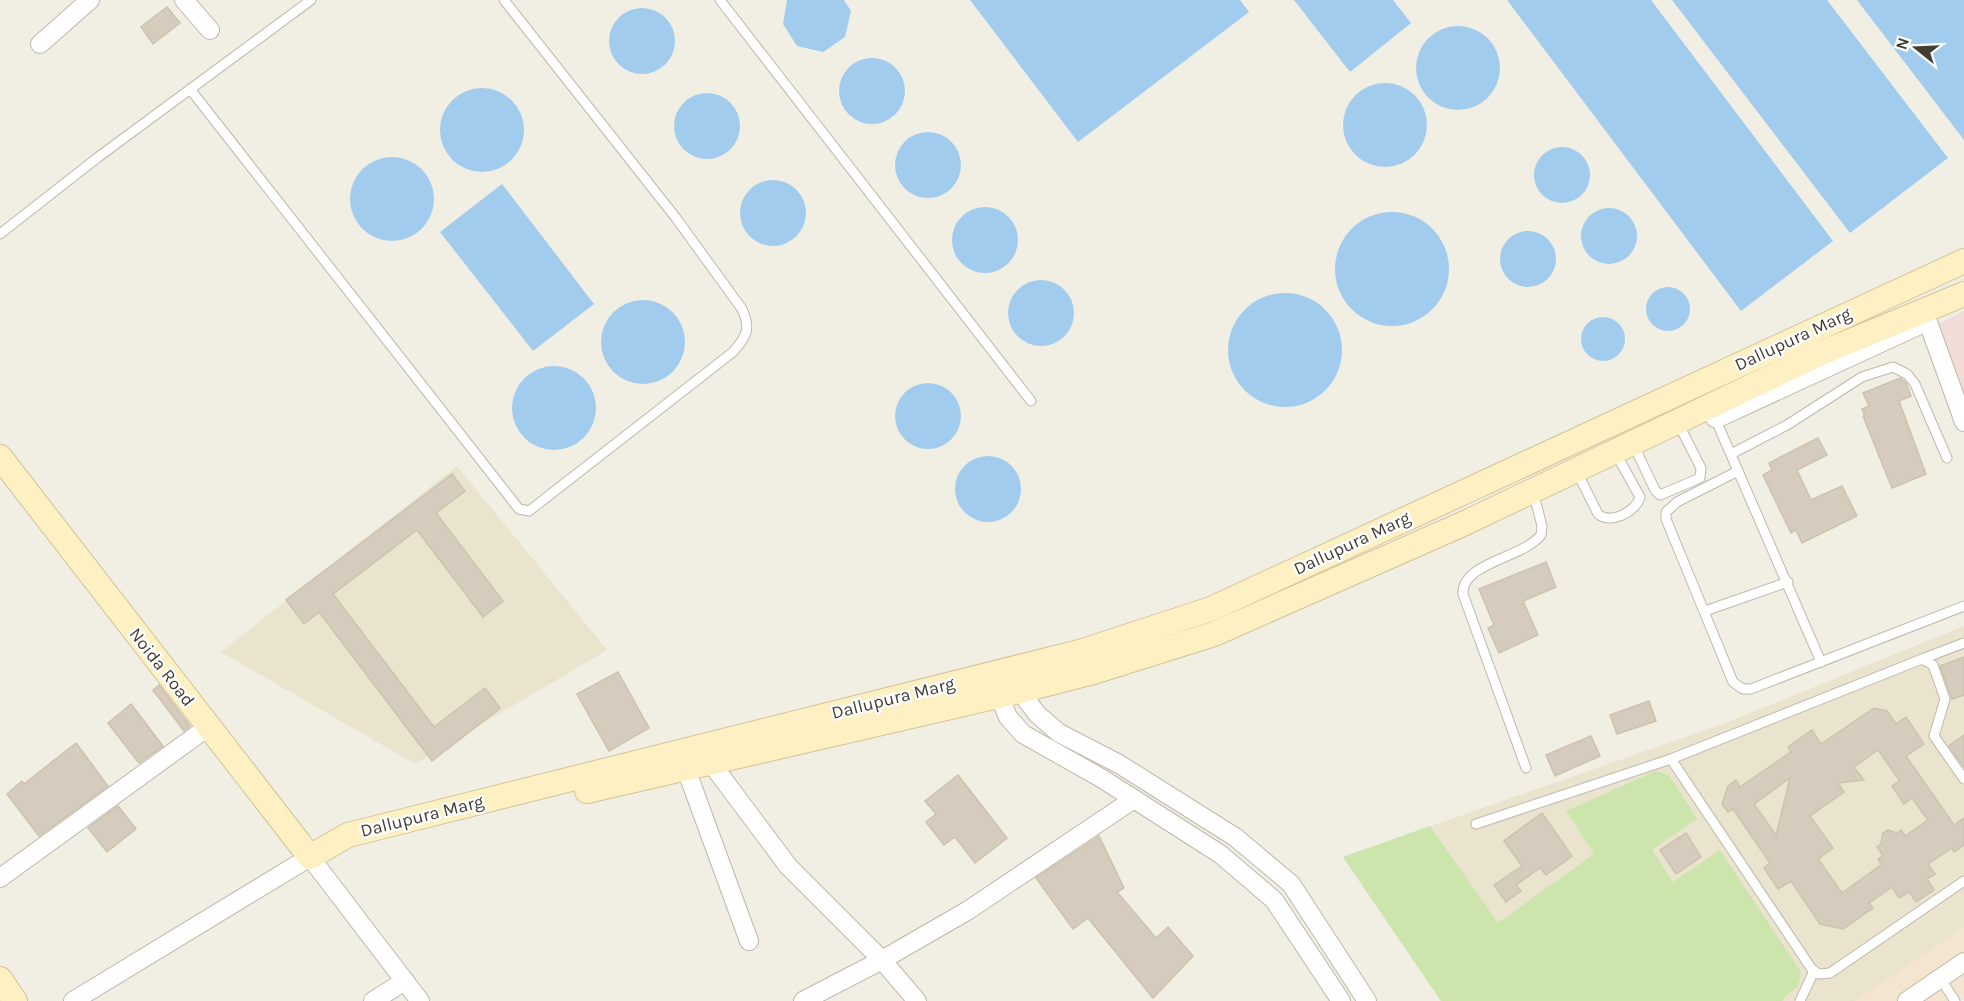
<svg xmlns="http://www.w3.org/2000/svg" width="1964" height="1001" viewBox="0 0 1964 1001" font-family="Karla,sans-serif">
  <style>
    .commercial { fill: #f3e5cf }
    .education { fill: #eae3ce }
    .medical { fill: #f2dcd7 }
    .green { fill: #cbe5ad }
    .water { fill: #a1cced }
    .building { fill: #d6ccbd; stroke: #cdc2ad; stroke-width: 1.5; fill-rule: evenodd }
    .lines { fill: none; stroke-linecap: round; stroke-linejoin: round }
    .lane-casing { stroke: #bfb8aa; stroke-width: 11 }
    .street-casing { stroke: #bfb8aa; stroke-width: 20 }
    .secondary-casing { stroke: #d3c497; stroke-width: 26 }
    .lane { stroke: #fff; stroke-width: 9 }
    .street { stroke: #fff; stroke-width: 18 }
    .secondary { stroke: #fdf0c3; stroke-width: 24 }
    .labels { text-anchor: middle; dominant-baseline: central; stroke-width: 4.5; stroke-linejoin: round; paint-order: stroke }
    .street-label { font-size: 18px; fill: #433e34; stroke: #fff }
  </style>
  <rect width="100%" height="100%" fill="#f1eee4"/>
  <path class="commercial" d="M1964,927V998L1959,1001H1855Z"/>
  <g class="education">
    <path d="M457,466L607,650L415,764L221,652Z"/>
    <path d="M1964,626V927L1855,1001H1441L1343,857L1728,722Z"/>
  </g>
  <path class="medical" d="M1964,311V394L1936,325Z"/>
  <path class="green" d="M1656,771L1669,775L1697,819L1652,850L1673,882L1720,850L1801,972L1798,986L1783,998V1001H1441L1343,857L1430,826L1498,923L1594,854L1566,811Z"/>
  <g class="water">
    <path d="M787,0H844L851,11L845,37L823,52L797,46L783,24Z"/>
    <path d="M970,0H1240L1249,12L1078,142Z"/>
    <path d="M1294,0H1393L1411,23L1350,72Z"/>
    <path d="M1507,0H1651L1833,241L1741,311Z"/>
    <path d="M1672,0H1827L1948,158L1850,233Z"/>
    <path d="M1857,0H1964V140Z"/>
    <circle cx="642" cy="41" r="33"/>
    <circle cx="1458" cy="68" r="42"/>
    <circle cx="872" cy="91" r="33"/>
    <circle cx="1385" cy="125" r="42"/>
    <circle cx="482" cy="130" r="42"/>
    <circle cx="707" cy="126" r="33"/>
    <circle cx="928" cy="165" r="33"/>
    <circle cx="1562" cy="175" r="28"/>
    <circle cx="392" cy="199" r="42"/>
    <circle cx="773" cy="213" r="33"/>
    <path d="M502,184L594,304L533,351L440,232Z"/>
    <circle cx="985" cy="240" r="33"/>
    <circle cx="1609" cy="236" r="28"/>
    <circle cx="1392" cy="269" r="57"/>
    <circle cx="1528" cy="259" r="28"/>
    <circle cx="1041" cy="313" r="33"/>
    <circle cx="1668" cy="309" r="22"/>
    <circle cx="1285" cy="350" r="57"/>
    <circle cx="643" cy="342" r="42"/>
    <circle cx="1603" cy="339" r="22"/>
    <circle cx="554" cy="408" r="42"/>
    <circle cx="928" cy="416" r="33"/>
    <circle cx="988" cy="489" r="33"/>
  </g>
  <g class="building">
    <path d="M167,7L180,23L153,44L141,27Z"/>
    <path d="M1900,378L1906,383L1911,396L1899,401L1926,474L1892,488L1863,416H1865L1862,409L1869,406L1863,393Z"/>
    <path d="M1818,438L1827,455L1797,470L1811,500L1842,486L1857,516L1802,543L1796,530L1791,533L1763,475L1772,470L1769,463Z"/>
    <path d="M452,474L465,491L436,513L503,601L483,617L417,530L333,594L434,727L485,688L500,708L432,761L319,612L304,624L286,600Z"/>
    <path d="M1546,562L1556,587L1523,601L1538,635L1499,653L1488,628L1494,625L1479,589Z"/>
    <path d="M1964,657V695L1952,699L1940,666Z"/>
    <path d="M618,672L649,728L609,751L577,694Z"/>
    <path d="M159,685L190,726L184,731L153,690Z"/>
    <path d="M1649,701L1656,721L1617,734L1610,715Z"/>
    <path d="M131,704L163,746L139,763L108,723Z"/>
    <path d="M1874,708L1887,711L1896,724L1906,717L1924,744L1906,756L1954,825L1964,818V845L1954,852L1952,848L1928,864L1935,874L1927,879L1934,890L1916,902L1909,892L1899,898L1892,887L1869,903L1873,908L1843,929L1820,924L1791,881L1778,889L1764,868L1770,863L1733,809L1728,812L1722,804L1728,786L1736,780L1740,787L1791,752L1788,747L1812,730L1821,744ZM1878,750L1900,781L1892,786L1904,804L1912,798L1928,820L1905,836L1901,830L1897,833L1888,830L1883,833L1881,844L1877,847L1883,856L1878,859L1881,865L1842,893L1818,859L1833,848L1810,816L1844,792L1838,783L1864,780L1854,767ZM1790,778L1776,835L1754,804Z"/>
    <path d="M1964,735V767L1949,746Z"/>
    <path d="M1591,736L1600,756L1555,776L1546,755Z"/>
    <path d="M76,743L108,786L39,836L7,794L22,781L24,784Z"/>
    <path d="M958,775L1007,838L975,863L955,837L944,845L926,822L936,814L925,801Z"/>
    <path d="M118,806L136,829L107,852L88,828Z"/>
    <path d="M1542,813L1572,856L1546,875L1540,868L1516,885L1521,891L1506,902L1494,885L1522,866L1504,841Z"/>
    <path d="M1686,833L1701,857L1676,874L1660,850Z"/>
    <path d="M1099,836L1124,888L1117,892L1156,938L1168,927L1193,956L1153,998L1088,918L1073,929L1036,878Z"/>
  </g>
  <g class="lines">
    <defs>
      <g id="lane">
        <path d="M720,0L1031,401"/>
        <path d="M190,89L519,509L529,511L733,352C747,336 751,329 742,309L676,218L504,0"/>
        <path d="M0,234L97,158L311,0"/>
        <path d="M1715,418L1821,662"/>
        <path d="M1633,444L1655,490L1660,495L1700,478L1701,468L1678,423"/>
        <path d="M1731,454L1787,425L1862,377L1893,367L1907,374L1915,384L1947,458"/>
        <path d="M1576,470L1598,514C1610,525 1636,512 1640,497L1615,452"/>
        <path d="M1738,471L1677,502L1666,512V519L1733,682L1743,689H1751L1964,606"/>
        <path d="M1705,611L1788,582"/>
        <path d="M1922,659L1964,643"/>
        <path d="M1671,759L1811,968L1818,974L1830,973L1964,881"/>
        <path d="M1526,768L1463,594C1461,563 1523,558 1541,535L1542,526L1533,491"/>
        <path d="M1476,824L1671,759L1922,659L1933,665L1945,699L1934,736L1964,779"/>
        <path d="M1940,978L1955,1001"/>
        <path d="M1800,1001L1814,971"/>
      </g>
      <g id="street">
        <path d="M184,0L210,30"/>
        <path d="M40,44L90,0"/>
        <path d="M1924,311L1964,422"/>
        <path d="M1709,406L1715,418H1718L1924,323"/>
        <path d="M1018,681L1020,691L1037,714L1059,733L1119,764L1235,837L1291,884L1367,1001"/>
        <path d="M994,684L1008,717L1023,734L1101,778L1220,854L1274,900L1341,1001"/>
        <path d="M711,763L788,866L882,960L917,1001"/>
        <path d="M686,769L749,941"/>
        <path d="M0,878L208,727"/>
        <path d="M73,1001L310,857L420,1001"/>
        <path d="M373,1001L405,981"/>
        <path d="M803,1001L882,960L967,911L1134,799"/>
        <path d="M1907,1001L1964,962"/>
      </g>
      <g id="secondary">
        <path d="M0,457L310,857L348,835L1083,651L1211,609L1964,261"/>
        <path d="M587,791L1020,691L1090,673L1214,634L1465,523L1819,354L1964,294"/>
        <path d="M0,979L15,1001"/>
      </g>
    </defs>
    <use href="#lane" class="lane-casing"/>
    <use href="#street" class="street-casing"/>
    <use href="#secondary" class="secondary-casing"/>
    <use href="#lane" class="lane"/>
    <use href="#street" class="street"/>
    <use href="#secondary" class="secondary"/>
  </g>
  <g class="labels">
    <g class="street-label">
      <text transform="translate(1793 339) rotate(-25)">Dallupura Marg</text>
      <text transform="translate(1352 543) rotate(-25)">Dallupura Marg</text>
      <text transform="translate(162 667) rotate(52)">Noida Road</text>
      <text transform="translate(893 698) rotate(-14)">Dallupura Marg</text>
      <text transform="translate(422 816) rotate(-14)">Dallupura Marg</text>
    </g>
  </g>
  <g transform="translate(1916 48) rotate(288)" stroke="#ffffff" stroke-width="4.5" paint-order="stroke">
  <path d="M0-4.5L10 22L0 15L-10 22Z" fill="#433e34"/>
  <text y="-9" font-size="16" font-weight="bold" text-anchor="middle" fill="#433e34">N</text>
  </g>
</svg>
